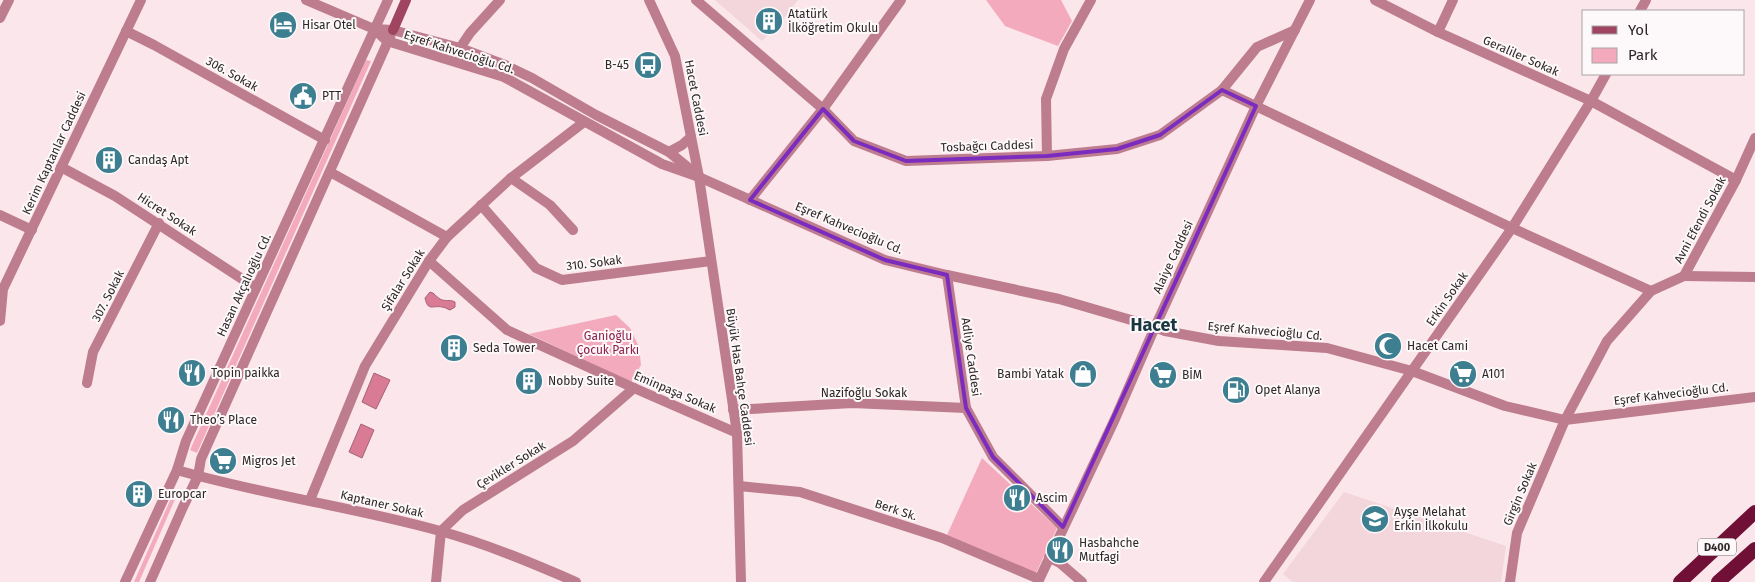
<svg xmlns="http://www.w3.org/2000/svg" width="1755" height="582" viewBox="0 0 1755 582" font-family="'Fira Sans',sans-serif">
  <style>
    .built { fill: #f2d6dc }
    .green { fill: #f4aabd }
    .water { fill: #da7b96; stroke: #a66275 }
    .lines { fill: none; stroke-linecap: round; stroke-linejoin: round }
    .minor { stroke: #bd7d8e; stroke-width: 10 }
    .tertiary { stroke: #bd7d8e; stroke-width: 10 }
    .secondary { stroke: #9f4561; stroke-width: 10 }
    .trunk { stroke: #701037; stroke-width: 14 }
    .marked { fill: none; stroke: #7b2cbf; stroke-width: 4; stroke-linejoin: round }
    .labels { text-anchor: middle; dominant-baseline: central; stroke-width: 4; stroke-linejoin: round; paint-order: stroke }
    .shield { fill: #fdf8f9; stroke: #6c6667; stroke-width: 1 }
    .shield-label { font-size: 11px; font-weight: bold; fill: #2e2728 }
    .poi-label { font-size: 12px; fill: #2e2728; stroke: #fdf8f9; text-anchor: start }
    .street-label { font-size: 12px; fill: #2e2728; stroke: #fdf8f9 }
    .park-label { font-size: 12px; fill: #8e1f4a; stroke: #fdf8f9 }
    .district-label { font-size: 18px; font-weight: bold; fill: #183740; stroke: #fdf8f9 }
  </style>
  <rect width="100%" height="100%" fill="#fbe6eb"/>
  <g class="built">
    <path d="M715,0H798L781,22L762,41Z"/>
    <path d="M1344,492L1506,546L1501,582H1293L1283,574Z"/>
  </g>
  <g class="green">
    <path d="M986,0H1061L1072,21L1058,46L1005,26Z"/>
    <path d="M366,60L371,61L197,453L190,450Z"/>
    <path d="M616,315L630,328L639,347L641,365L631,382L529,334Z"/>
    <path d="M982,458L1057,528L1036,573L947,535Z"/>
    <path d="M172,496L176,497L139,582H134Z"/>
  </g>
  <g class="water">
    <path d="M430,292C435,293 435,296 440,299C445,302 450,299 455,302V307L450,310C447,309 445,307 442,307C433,305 428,312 425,298Z"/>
    <path d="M374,373L390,380L376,409L362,402Z"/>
    <path d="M361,424L374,430L362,458L349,452Z"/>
  </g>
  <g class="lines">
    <g class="minor">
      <path d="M696,0L823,109L854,141L906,161L1047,156L1117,149L1160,135L1222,90L1257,47L1295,30"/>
      <path d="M1375,0L1438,32L1591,101L1736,180"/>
      <path d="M1640,11L1646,0"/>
      <path d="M0,18L9,0"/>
      <path d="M126,31L154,45L325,140"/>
      <path d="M1438,32L1453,0"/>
      <path d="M460,48L470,33L500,0"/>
      <path d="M1222,90L1512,228L1651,291"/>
      <path d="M1047,156L1046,99L1064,49L1091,0"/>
      <path d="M61,167L115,196L256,288"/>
      <path d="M330,172L447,237"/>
      <path d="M699,177L885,260L947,275L1059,299L1155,327L1165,331L1219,341L1327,348L1412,371L1505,406L1565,420L1755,397"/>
      <path d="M699,177L737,433L741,582"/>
      <path d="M511,178L550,205L573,230"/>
      <path d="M750,200L823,109L901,0"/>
      <path d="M481,205L536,268L562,280L711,261"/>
      <path d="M0,215L32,230"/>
      <path d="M429,261L507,330L634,388L737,433"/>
      <path d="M1684,276L1755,277"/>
      <path d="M0,321L3,289L141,0"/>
      <path d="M87,383L93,352L159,223"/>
      <path d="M733,410L852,403L966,408"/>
      <path d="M177,470C263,495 354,507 440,531C487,544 532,563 576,582"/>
      <path d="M739,486L800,492L942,538L1039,579"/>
      <path d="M310,500L365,366L429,261L447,237L511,178L584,122"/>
      <path d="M1049,557L1060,563L1082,582"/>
      <path d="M125,582L177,470L186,441L388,0"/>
      <path d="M150,582L183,507L198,476L201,459L393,30"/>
      <path d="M436,582L441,531L463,510L573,441L634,388"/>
      <path d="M1264,582L1512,228L1591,101L1606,74"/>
      <path d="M1510,582L1517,533L1565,420L1607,341L1651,291L1684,276L1736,180L1755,138"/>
    </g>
    <g class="tertiary">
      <path d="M306,0L374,29L387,41L504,77L662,164L699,177"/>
      <path d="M649,0L675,56L699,177"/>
      <path d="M374,29L393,30L411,35L460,48L505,65L532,78L596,115L669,152L696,174"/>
      <path d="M669,152L682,145L691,137"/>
      <path d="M947,275L966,408L993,457L1063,527"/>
      <path d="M1038,582L1115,419L1155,327L1256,106L1310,0"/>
    </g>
    <path class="secondary" d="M393,30L406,0"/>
    <g class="trunk">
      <path d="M1680,582L1755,512"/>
      <path d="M1718,582L1755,549"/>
    </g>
  </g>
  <path class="marked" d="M1222,90L1256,106L1063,527L993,457L966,408L947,275L885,260L750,200L823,109L854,141L906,161L1047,156L1117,149L1160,135Z"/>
  <defs>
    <symbol id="building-disc" viewBox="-11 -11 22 22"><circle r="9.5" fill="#3d7e91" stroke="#fdf8f9"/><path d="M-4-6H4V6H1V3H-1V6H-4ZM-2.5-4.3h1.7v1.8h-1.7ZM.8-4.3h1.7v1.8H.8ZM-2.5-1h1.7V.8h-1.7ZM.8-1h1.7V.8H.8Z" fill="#fff"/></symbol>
    <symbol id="hotel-disc" viewBox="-11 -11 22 22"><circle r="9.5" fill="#3d7e91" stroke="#fdf8f9"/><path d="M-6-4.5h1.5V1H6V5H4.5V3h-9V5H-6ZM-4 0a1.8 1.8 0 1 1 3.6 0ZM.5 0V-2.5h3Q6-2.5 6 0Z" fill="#fff"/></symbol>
    <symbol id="bus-disc" viewBox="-11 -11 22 22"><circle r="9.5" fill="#3d7e91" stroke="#fdf8f9"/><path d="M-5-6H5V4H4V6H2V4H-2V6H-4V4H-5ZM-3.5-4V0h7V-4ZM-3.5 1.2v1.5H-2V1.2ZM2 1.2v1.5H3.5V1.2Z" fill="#fff"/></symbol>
    <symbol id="civic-disc" viewBox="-11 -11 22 22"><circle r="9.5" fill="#3d7e91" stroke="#fdf8f9"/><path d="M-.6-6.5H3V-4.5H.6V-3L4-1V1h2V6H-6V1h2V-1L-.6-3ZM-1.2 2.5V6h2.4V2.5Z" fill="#fff"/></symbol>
    <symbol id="mosque-disc" viewBox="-11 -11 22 22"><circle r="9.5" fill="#3d7e91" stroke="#fdf8f9"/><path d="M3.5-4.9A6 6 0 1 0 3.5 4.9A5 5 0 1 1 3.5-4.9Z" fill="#fff"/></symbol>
    <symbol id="restaurant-disc" viewBox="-11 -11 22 22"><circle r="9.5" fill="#3d7e91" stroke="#fdf8f9"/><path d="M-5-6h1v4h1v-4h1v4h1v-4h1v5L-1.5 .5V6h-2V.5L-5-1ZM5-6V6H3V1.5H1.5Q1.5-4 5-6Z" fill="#fff"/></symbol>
    <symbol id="shop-disc" viewBox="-11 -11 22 22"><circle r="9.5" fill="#3d7e91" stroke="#fdf8f9"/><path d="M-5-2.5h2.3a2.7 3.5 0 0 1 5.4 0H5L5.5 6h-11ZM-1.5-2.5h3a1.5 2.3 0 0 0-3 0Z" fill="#fff"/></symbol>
    <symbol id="supermarket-disc" viewBox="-11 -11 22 22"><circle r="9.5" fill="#3d7e91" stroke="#fdf8f9"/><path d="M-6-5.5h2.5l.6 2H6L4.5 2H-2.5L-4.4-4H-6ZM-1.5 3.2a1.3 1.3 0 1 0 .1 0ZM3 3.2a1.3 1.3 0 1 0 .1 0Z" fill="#fff"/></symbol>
    <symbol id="fuel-disc" viewBox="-11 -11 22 22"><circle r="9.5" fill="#3d7e91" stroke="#fdf8f9"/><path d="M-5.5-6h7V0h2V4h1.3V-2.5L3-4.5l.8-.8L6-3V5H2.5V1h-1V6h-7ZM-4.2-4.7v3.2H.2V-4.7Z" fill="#fff"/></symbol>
    <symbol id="school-disc" viewBox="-11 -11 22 22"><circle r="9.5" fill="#3d7e91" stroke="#fdf8f9"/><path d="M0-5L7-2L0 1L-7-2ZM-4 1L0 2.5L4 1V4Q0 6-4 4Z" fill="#fff"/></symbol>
  </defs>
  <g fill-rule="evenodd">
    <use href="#building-disc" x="753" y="5" width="32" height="32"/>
    <use href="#hotel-disc" x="267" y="9" width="32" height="32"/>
    <use href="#bus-disc" x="632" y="49" width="32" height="32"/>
    <use href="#civic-disc" x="287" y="80" width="32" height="32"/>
    <use href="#building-disc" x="93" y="144" width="32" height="32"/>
    <use href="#mosque-disc" x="1372" y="330" width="32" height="32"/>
    <use href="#building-disc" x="438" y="332" width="32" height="32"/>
    <use href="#restaurant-disc" x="176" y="357" width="32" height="32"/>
    <use href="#shop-disc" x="1067" y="358" width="32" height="32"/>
    <use href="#supermarket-disc" x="1447" y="358" width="32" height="32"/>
    <use href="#supermarket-disc" x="1147" y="359" width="32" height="32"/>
    <use href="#building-disc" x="513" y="365" width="32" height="32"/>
    <use href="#fuel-disc" x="1220" y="374" width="32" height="32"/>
    <use href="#restaurant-disc" x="155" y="404" width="32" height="32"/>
    <use href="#supermarket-disc" x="207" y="445" width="32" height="32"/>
    <use href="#building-disc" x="123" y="478" width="32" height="32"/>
    <use href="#restaurant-disc" x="1001" y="482" width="32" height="32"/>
    <use href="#school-disc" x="1359" y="503" width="32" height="32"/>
    <use href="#restaurant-disc" x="1044" y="534" width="32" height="32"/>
  </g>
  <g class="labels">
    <rect class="shield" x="1698" y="538.5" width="38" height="17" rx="4"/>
    <g class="shield-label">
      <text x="1717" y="547">D400</text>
    </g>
    <g class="poi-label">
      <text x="788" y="14">Atatürk<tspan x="788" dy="14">İlköğretim Okulu</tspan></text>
      <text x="302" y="25">Hisar Otel</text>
      <text x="629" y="65" text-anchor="end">B-45</text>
      <text x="322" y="96">PTT</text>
      <text x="128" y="160">Candaş Apt</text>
      <text x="1407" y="346">Hacet Cami</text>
      <text x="473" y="348">Seda Tower</text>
      <text x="211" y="373">Topin paikka</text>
      <text x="1064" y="374" text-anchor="end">Bambi Yatak</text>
      <text x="1482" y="374">A101</text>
      <text x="1182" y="375">BİM</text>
      <text x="548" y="381">Nobby Suite</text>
      <text x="1255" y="390">Opet Alanya</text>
      <text x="190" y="420">Theo’s Place</text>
      <text x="242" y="461">Migros Jet</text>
      <text x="158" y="494">Europcar</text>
      <text x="1036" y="498">Ascim</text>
      <text x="1394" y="512">Ayşe Melahat<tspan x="1394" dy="14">Erkin İlkokulu</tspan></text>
      <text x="1079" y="543">Hasbahche<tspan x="1079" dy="14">Mutfagi</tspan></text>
    </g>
    <g class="street-label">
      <text transform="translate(459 52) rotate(18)">Eşref Kahvecioğlu Cd.</text>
      <text transform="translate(1521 56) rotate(24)">Geraliler Sokak</text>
      <text transform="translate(232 74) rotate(29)">306. Sokak</text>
      <text transform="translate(696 98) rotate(79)">Hacet Caddesi</text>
      <text transform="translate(987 146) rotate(-2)">Tosbağcı Caddesi</text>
      <text transform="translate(54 153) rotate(-65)">Kerim Kaptanlar Caddesi</text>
      <text transform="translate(167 214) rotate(33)">Hicret Sokak</text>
      <text transform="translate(1700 220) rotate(-62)">Avni Efendi Sokak</text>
      <text transform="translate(849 228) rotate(23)">Eşref Kahvecioğlu Cd.</text>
      <text transform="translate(1173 257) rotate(-65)">Alaiye Caddesi</text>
      <text transform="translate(594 263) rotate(-7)">310. Sokak</text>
      <text transform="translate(403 280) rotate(-58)">Şifalar Sokak</text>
      <text transform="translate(244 285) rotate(-65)">Hasan Akçalıoğlu Cd.</text>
      <text transform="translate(108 296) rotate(-63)">307. Sokak</text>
      <text transform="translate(1447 299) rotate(-55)">Erkin Sokak</text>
      <text transform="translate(1265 331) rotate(5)">Eşref Kahvecioğlu Cd.</text>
      <text transform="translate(971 357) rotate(82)">Adliye Caddesi</text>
      <text transform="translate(740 377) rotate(82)">Büyük Has Bahçe Caddesi</text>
      <text transform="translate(675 392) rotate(23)">Eminpaşa Sokak</text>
      <text x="864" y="393">Nazifoğlu Sokak</text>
      <text transform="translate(1671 394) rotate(-7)">Eşref Kahvecioğlu Cd.</text>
      <text transform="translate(511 465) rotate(-32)">Çevikler Sokak</text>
      <text transform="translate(1520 494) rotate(-67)">Girgin Sokak</text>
      <text transform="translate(382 504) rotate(13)">Kaptaner Sokak</text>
      <text transform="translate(896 510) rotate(18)">Berk Sk.</text>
    </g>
    <g class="park-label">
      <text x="608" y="336">Ganioğlu<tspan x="608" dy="14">Çocuk Parkı</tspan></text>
    </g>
    <g class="district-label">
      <text x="1154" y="325">Hacet</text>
    </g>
  </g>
  <rect x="1582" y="10" width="162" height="65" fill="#fdf8f9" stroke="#aaa4a5"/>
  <rect x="1592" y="26" width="25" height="8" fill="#9f4561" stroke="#aaa4a5"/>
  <text x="1628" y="35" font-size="15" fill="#2e2728">Yol</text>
  <rect x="1592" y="48" width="25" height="15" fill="#f4aabd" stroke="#aaa4a5"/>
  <text x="1628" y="60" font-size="15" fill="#2e2728">Park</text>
</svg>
